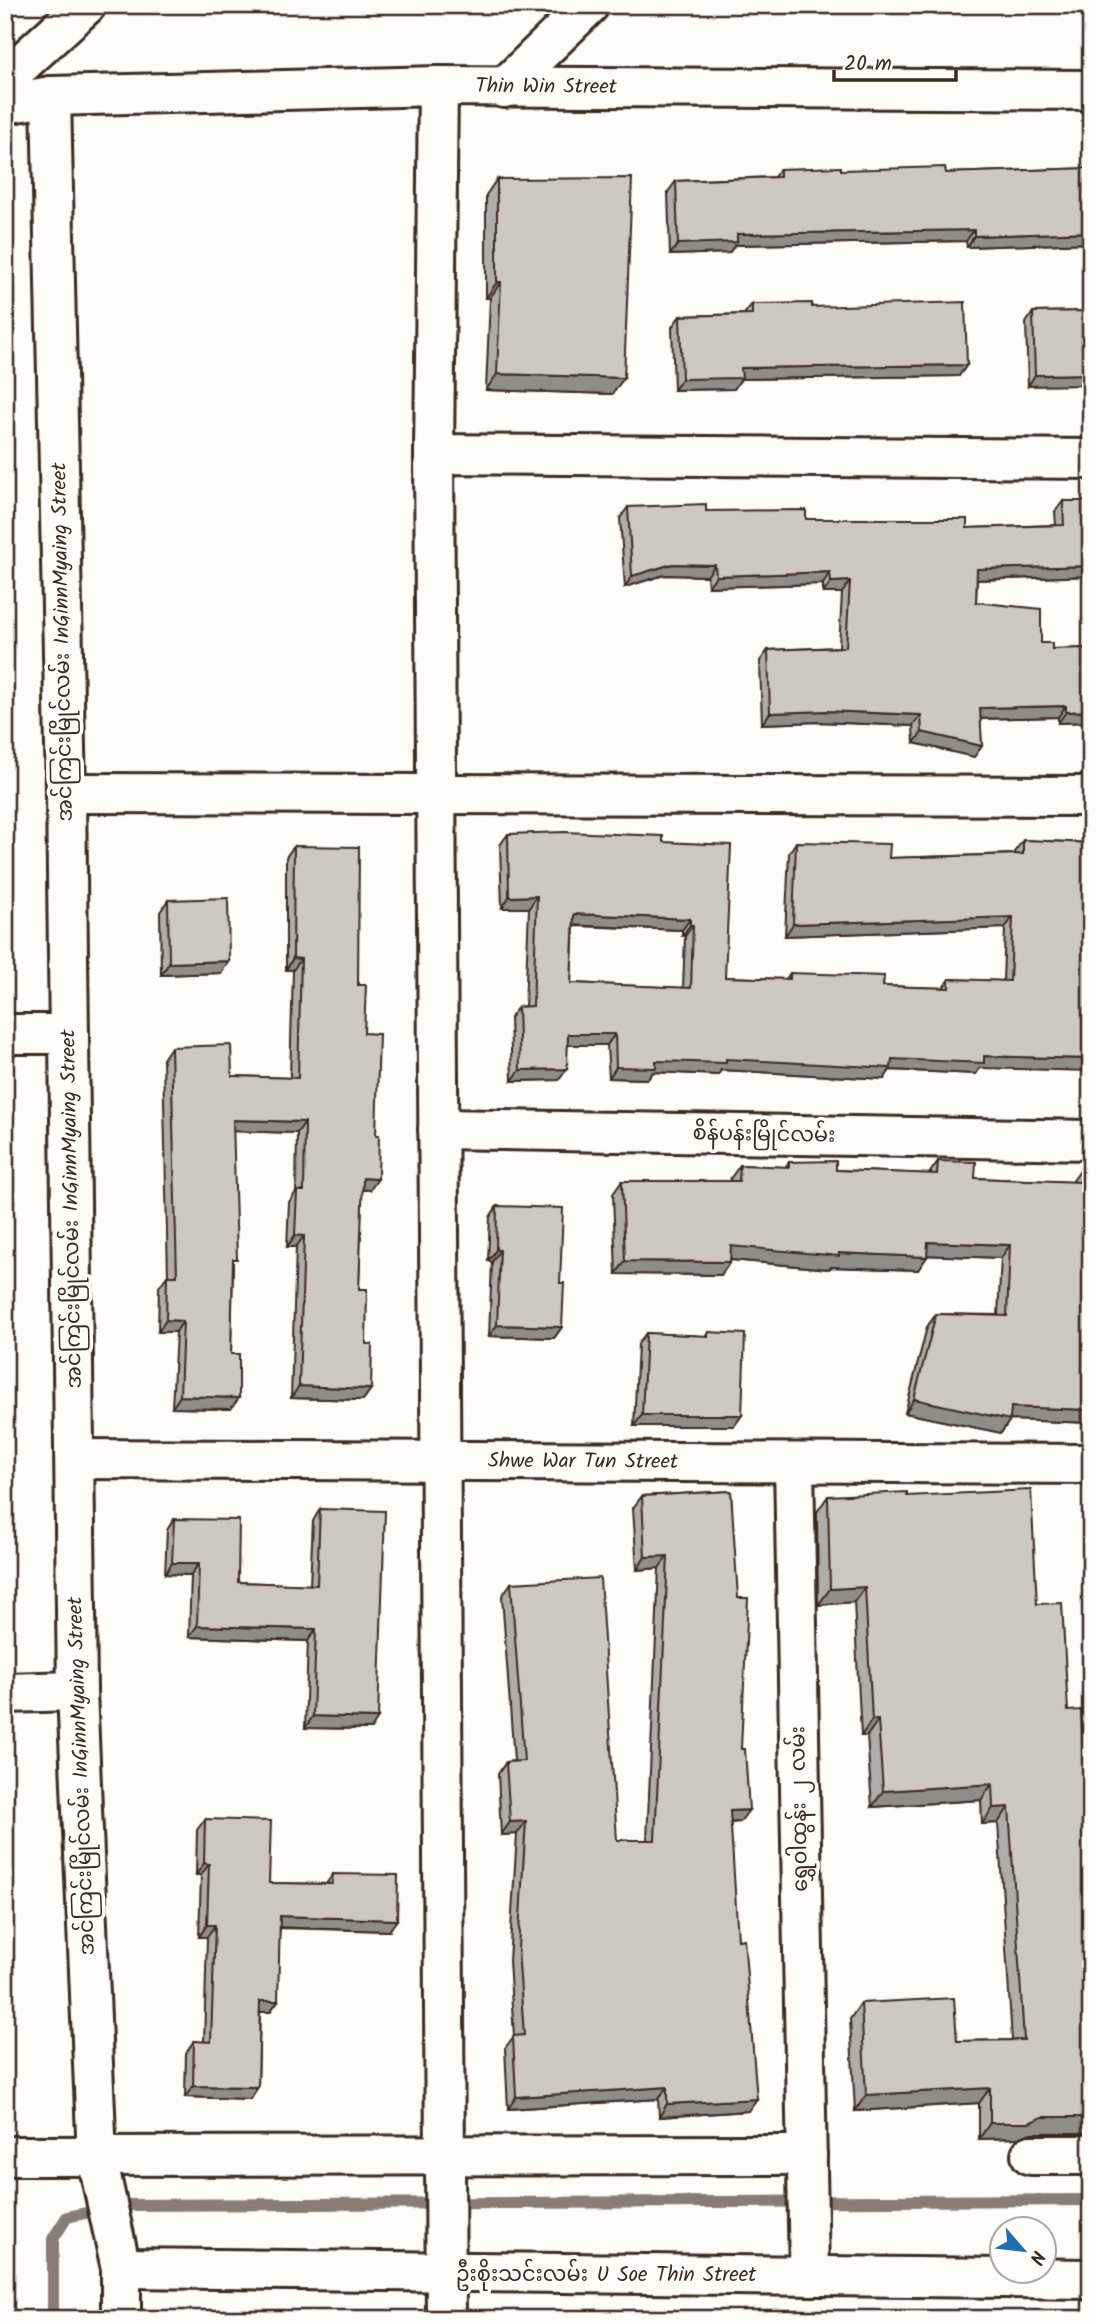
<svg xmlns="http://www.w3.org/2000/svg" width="1096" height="2324" viewBox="0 0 1096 2324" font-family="Kalam,'Noto Sans Myanmar',sans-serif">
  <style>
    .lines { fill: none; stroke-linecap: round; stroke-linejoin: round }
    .stream { stroke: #887d74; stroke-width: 12 }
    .minor-casing { stroke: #3b2a1e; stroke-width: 44 }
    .major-casing { stroke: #3b2a1e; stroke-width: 44 }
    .minor { stroke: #fdfcf7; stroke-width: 38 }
    .major { stroke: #fdfcf7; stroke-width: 38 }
    .wall { fill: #b0aca7; stroke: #3b2a1e; stroke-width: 2; fill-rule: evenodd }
    .shaded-wall { fill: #908c88; stroke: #3b2a1e; stroke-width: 2 }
    .building { fill: #cdc8c2; stroke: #3b2a1e; stroke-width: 2; fill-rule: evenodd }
    .labels { text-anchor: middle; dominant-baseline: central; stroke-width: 7; stroke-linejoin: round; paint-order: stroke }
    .street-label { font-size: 21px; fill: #3b2a1e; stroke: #fdfcf7 }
  </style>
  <rect width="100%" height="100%" fill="#fdfcf7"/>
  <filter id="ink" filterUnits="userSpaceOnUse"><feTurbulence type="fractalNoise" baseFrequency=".0143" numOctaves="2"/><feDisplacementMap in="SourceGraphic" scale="14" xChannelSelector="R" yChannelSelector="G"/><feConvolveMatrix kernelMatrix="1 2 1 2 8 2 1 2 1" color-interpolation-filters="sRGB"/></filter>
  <g filter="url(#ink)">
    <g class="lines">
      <path class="stream" d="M53,2319V2239L67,2217L123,2205L1091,2200"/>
      <defs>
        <g id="minor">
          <path d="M5,79L86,5"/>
          <path d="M438,86L434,454L446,2319"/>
          <path d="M504,88L589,5"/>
          <path d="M51,96L66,793L77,1691L97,2158L121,2268V2319"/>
          <path d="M434,454L1091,459"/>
          <path d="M66,793L1091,796"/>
          <path d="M5,1034H69"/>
          <path d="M438,1129L1091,1140"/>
          <path id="s1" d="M75,1459L1091,1464"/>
          <path d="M794,1463L809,2276"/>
          <path d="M5,1693L77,1691"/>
          <path d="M1031,2155H1091"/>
          <path d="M5,2156L807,2155"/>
          <path d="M121,2268L1091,2279"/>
        </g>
        <g id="major">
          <path id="s2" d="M5,104L51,96L438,86L1091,90"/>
        </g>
      </defs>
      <use href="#minor" class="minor-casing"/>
      <use href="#major" class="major-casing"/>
      <use href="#minor" class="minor"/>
      <use href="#major" class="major"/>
    </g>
    <g class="wall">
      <path d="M1091,168V243L967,247L966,241L735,245L729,253L670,255L668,192L676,181L774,177L780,169L841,170L946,173Z"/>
      <path d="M497,179L612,394L486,390L490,298H486V195Z"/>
      <path d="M752,304L812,307L959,376L741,379L734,389L674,390L672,327L680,316L744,314Z"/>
      <path d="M1091,311L1028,386L1026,323L1033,312Z"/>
      <path d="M1063,501L1091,576L977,580L976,602L1041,643L1052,649L1091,648V722L1058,723V717L980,719L982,746L974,757L914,743L913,726L819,722L762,724L760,661L768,650L839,647L842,593H823V584L708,587L707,576L664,575L625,587L620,518L628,507L706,511L806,519L967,528L1056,525L1055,512Z"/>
      <path d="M508,834L663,842L725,977L786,979L790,973L883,986L943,988L949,979L1003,981L1005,928L785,936L789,853L796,842L889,858L1015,854V851L1023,840L1091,843L980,1068L976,1074L890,1070L884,1079L721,1070L718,1075L653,1072L648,1079L609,1078L607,1045H568L559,1080L512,1081L510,1018L518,1007L525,1006L529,908H502L500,845ZM574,926L682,930V936H685L683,988L571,983Z"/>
      <path d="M294,846L358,985L364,1033L370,1190H362L359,1289L371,1389L363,1400L291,1398L296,1247H287L289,1202L296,1192L297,1133L233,1131V1265L231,1354V1409L172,1408L176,1332H158L159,1287L167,1276H168L163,1059L171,1047L232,1076L290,1078L293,970H286V857Z"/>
      <path d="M168,900L221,973L161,975L160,912Z"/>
      <path d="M938,1161L975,1178L1072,1182L1082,1168H1091V1423L1010,1420L1001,1433L905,1413L927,1327L936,1314L998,1315L1001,1258L927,1255L918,1270L831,1267L829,1269L730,1260L721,1275L616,1274L613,1194L622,1181H730V1179L740,1165L785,1167L789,1162L836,1170L929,1174Z"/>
      <path d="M497,1206L560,1283L562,1327L554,1338L489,1336L492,1262L488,1261L490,1217Z"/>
      <path d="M708,1332L742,1415L734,1426H634L638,1344L646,1333L705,1336Z"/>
      <path d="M731,1491L741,1749L740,1822L730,1823L748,2111L659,2117L658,2099L508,2109L505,2048L514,2036L509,1961L517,1834L501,1835L498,1774L506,1762L514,1761L502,1596L511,1583L617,1840H647L659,1568L637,1570L633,1508L642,1496Z"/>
      <path d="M828,1496H907L1037,1604L1091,2133H1031L1018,2138L979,2139V2103L855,2111L850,2019L861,2003L957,2041L1012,2040L998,1823L982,1824L981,1800L872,1807L867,1736H861L854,1602L818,1605L817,1512Z"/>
      <path d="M320,1509L371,1729L305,1728L308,1641L189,1637L191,1575L165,1574L167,1530L174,1519L238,1582L310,1585L313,1521Z"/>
      <path d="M205,1819L269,1883L326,1884L333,1874L389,1931L280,1928L270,2012H260L258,2087L250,2099L185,2097L186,2053L194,2041L204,2042L207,1937H199L201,1875H196L197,1830Z"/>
    </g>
    <g class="shaded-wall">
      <path d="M974,230L966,241L735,245L729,253L670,255L678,244L737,234Z"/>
      <path d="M1091,232V243L967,247L974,236Z"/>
      <path d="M497,282H501L490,298H486Z"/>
      <path d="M967,365L959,376L741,379L734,389L674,390L682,379L741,368Z"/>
      <path d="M497,374L624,378L612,394L486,390Z"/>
      <path d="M1091,374V385L1028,386L1035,375Z"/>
      <path d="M672,564L715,565L707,576L664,575L625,587L632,576Z"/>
      <path d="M1091,566V576L969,580L977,569Z"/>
      <path d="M830,572L823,584L708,587L716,576Z"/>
      <path d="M850,581L842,593H823L831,582Z"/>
      <path d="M1066,706L1058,717L972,719L980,708Z"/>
      <path d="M826,711L921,715L913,726L819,722L762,724L770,713Z"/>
      <path d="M1091,711V722L1058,723L1066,712Z"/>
      <path d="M922,732L982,746L974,757L914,743Z"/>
      <path d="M537,896L529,908H502L509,897Z"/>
      <path d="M574,914L690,919L682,930L566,925Z"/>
      <path d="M1013,917L1005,928L785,936L793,924Z"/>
      <path d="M690,925H693L685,936H682Z"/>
      <path d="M293,958L301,959L293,970H286Z"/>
      <path d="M229,961L221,973L161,975L169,963Z"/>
      <path d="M568,1034H615L607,1045H560Z"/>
      <path d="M984,1056L1091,1059V1071L980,1068L976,1074L890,1070L884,1079L721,1070L718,1075L653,1072L648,1079L609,1078L616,1067L656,1061L726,1059H892Z"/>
      <path d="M567,1069L559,1080L512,1081L520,1070Z"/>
      <path d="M233,1120L305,1122L297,1133L225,1131Z"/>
      <path d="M363,1178L378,1179L370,1190L355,1189Z"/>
      <path d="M295,1235L304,1236L296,1247H287Z"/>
      <path d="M928,1242L1010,1245L1001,1258L918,1255Z"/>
      <path d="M731,1246L839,1253L927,1257L918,1270L831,1267L829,1269L721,1259Z"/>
      <path d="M496,1250H500L492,1262L488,1261Z"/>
      <path d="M625,1261L730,1262L721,1275L616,1274Z"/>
      <path d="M166,1320L183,1321L176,1332H158Z"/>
      <path d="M497,1325L562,1327L554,1338L489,1336Z"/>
      <path d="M299,1386L371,1389L363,1400L291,1398Z"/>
      <path d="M180,1396L239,1398L231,1409L172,1408Z"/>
      <path d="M914,1399L1011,1407L1091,1410V1423L1010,1420L1001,1433L905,1413Z"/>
      <path d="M642,1415H742L734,1426H634Z"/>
      <path d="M668,1556L659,1568L637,1570L645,1557Z"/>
      <path d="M172,1563H199L191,1575L165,1574Z"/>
      <path d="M865,1587L854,1602L818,1605L830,1589Z"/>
      <path d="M197,1626L316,1629L308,1641L189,1637Z"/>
      <path d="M313,1716L378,1718L371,1729L305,1728Z"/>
      <path d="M872,1720H878L867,1736H861Z"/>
      <path d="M992,1784L981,1800L872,1807L883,1791Z"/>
      <path d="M1009,1807L998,1823L982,1824L993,1808Z"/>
      <path d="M749,1810L740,1822L721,1823L730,1811Z"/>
      <path d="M526,1821L517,1834L501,1835L510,1822Z"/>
      <path d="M204,1863L209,1864L201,1875H196Z"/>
      <path d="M280,1916L397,1920L389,1931L272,1927Z"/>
      <path d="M207,1925H215L207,1937H199Z"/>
      <path d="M260,2001H278L270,2012H252Z"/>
      <path d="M193,2086L258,2087L250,2099L185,2097Z"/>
      <path d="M667,2087L658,2099L508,2109L516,2097Z"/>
      <path d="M990,2088L979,2103L855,2111L866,2095Z"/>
      <path d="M757,2099L748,2111L659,2117L667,2104Z"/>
      <path d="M1042,2117H1091V2133H1031L1018,2138L979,2139L990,2123Z"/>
    </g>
    <g class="building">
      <path d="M841,167V170L945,167L946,173L1091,168V232L974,236V230L737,234V242L678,244L676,181L780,177V169Z"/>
      <path d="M632,178L624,378L497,374L501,282H497V179Z"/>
      <path d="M965,302L967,365L741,368L742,378L682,379L680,316L752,314V304L812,303V307Z"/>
      <path d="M1091,311V374L1035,375L1033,312Z"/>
      <path d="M1063,501H1091V566L977,569L976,602L1041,609V643H1052V649L1091,648V711L1066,712V706L980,708L982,746L922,732L921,715L826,711L770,713L768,650L846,647L850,581L831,582L830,572L716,576L715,565L672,564L632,576L628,507L706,504V511L806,510V519H967V528L1064,525Z"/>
      <path d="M565,832L663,836V842L731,845L725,977L790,979V973L884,976L883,986L949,988V979L1010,981L1013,917L793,924L796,842L890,844L889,858L1023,854V840L1091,843V1059L984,1056V1063L892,1059L891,1068L726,1059V1063L656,1061V1068L616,1067L615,1034H568L567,1069L520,1070L518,1007L533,1006L537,896L509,897L508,834ZM574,914L690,919V925H693L691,988L571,983Z"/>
      <path d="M294,846L359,847L358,985H366L364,1033L379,1034L376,1135H379L378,1179L363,1178L359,1289H367L366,1344H372L371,1389L299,1386L304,1236L295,1235L297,1191H304L305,1122L233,1120L237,1259H233L231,1354H239V1398L180,1396L183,1321L166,1320L167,1276H177L171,1047L231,1045L232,1076L298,1078L301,959L293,958Z"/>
      <path d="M228,898L229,961L169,963L168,900Z"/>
      <path d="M836,1161V1170L937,1174L938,1161L976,1162L975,1178L1081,1182L1082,1168H1091V1410L1011,1407L1010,1420L914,1399L936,1314L1007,1316L1010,1245L928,1242L927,1257L839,1253V1256L731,1246L730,1262L625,1261L622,1181H739L740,1165L789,1167V1162Z"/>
      <path d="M497,1206L563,1208L560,1283H564L562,1327L497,1325L500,1250H496Z"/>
      <path d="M708,1332L745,1334L742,1415H642L646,1333L708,1336Z"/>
      <path d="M1031,1490L1037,1604L1062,1603L1068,1711L1081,1710L1087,1831L1091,1830V2117H1042L1029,2123H990V2088L866,2095L861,2003L954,1998L957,2041L1024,2040L1009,1807L993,1808L992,1784L883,1791L878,1720H872L865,1587L830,1589L828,1496L907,1492V1496Z"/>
      <path d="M731,1491L738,1598H748L741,1749H745L749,1810L730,1811L738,1940L744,1939L757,2099L667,2104V2087L516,2097L513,2036L524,2035L518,1949L526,1821L510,1822L506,1762L524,1761L511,1583L600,1578L617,1840H655L668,1556L645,1557L642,1496Z"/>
      <path d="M320,1509L385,1511L378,1718L313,1716L316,1629L197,1626L199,1563H172L174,1519L239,1520L238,1582L317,1585Z"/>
      <path d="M205,1819L271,1821L269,1883L332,1884L333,1874L398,1875L397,1920L280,1916L278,2001H260L258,2087L193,2086L194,2041L211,2042L215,1925H207L209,1864L204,1863Z"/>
    </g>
  </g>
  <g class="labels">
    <g class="street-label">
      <text stroke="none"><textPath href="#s2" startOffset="542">Thin Win Street</textPath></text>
      <text transform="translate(63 642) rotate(-91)">အင်ကြင်းမြိုင်လမ်း InGinnMyaing Street</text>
      <text transform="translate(764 1135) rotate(1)">စိန်ပန်းမြိုင်လမ်း</text>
      <text transform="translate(72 1209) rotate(-91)">အင်ကြင်းမြိုင်လမ်း InGinnMyaing Street</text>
      <text stroke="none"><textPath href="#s1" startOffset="508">Shwe War Tun Street</textPath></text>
      <text transform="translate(82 1776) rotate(-92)">အင်ကြင်းမြိုင်လမ်း InGinnMyaing Street</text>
      <text transform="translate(800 1809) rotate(-91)">ရွှေ၀ါထွန်း ၂ လမ်း</text>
      <text x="606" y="2275">ဦးစိုးသင်းလမ်း U Soe Thin Street</text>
    </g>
  </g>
  <rect width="1096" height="2324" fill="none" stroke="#fdfcf7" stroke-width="28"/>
  <rect x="14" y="14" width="1068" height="2296" fill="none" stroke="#3b2a1e" stroke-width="2.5" filter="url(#ink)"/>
  <g transform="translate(1023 2250) rotate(118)"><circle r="33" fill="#fdfcf7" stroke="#afa8a0" stroke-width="2"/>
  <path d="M0-5L12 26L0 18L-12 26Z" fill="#1f6fb2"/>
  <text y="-10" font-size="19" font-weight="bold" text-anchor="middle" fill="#3b2a1e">N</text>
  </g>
  <path d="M834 70v10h122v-10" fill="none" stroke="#3b2a1e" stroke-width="3.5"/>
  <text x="844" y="70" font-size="21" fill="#3b2a1e" stroke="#fdfcf7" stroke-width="5" paint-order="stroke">20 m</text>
</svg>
